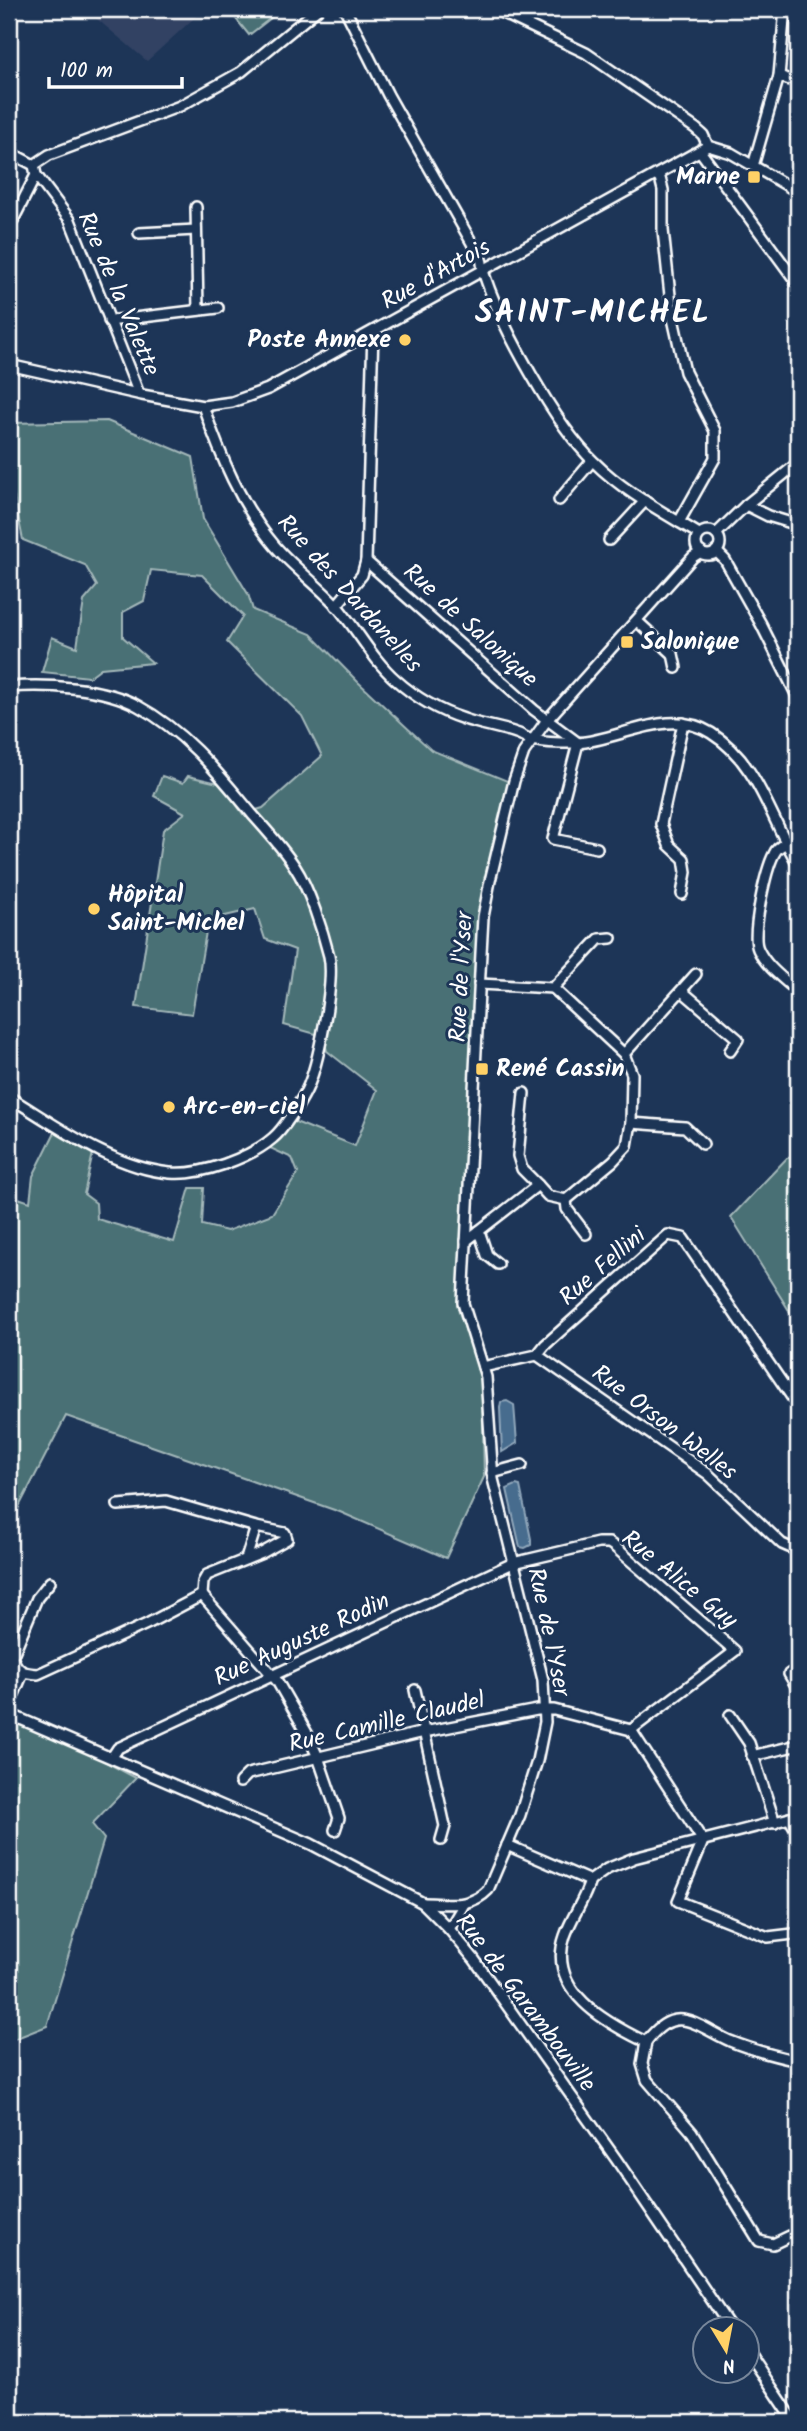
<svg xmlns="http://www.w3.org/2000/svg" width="807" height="2431" viewBox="0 0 807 2431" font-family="Kalam,sans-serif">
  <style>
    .built { fill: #324263 }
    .green { fill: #497074; stroke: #a4b8ba; stroke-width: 2 }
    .water { fill: #466c8e; stroke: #90a7bb; stroke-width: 2 }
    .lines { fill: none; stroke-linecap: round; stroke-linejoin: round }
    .minor-casing { stroke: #fff; stroke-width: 14 }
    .minor { stroke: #1d3557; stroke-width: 9 }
    .poi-dot { fill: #ffd166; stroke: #1d3557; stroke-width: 2.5 }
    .labels { text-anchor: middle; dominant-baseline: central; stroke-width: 6; stroke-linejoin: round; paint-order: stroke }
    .poi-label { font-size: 24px; font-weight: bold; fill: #fff; stroke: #1d3557; text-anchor: start }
    .street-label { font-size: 24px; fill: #fff; stroke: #1d3557 }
    .district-label { font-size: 32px; font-weight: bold; letter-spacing: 2px; fill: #fff; stroke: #1d3557 }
  </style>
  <rect width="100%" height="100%" fill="#1d3557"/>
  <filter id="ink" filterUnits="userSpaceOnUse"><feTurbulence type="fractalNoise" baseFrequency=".0143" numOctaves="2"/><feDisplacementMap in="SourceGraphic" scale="14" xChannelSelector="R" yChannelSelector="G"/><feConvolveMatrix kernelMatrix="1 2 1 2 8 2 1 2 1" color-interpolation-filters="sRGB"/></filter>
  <g filter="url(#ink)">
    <path class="built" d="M85,9H204L147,61Z"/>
    <g class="green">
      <path d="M228,9H265L272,17L249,35Z"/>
      <path d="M107,421L193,457L203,519L248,594L253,610L311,634L358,682L431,750L510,782L480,920L472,1114L458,1309L482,1377L484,1477L446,1558L340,1512L66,1416L9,1526V1195L30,1202L33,1176L55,1132L93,1153L84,1194L96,1203L97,1219L174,1242L190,1188H204L202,1225L227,1231L272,1214L298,1173L292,1158L270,1148L293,1121L355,1146L377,1090L327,1051L323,1036L284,1025L295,950L265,939L255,909L208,920L192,1014L136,1007L163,830L185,813L154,796L162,776L183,783L188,776L222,784L243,814L263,808L322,756L302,716L227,642L243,616L202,575L151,570L144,601L123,612V637L153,663L101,668L89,677L42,672L52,637L77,647L84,601L97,586L85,565L23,540L13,491L9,493V423Z"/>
      <path d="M798,1157V1325L731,1217L787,1158Z"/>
      <path d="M9,1711L136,1778L92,1824L104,1839L47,2026L9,2041Z"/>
    </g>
    <g class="water">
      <path d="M507,1401L514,1405L517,1443L502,1452L500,1408L501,1402Z"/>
      <path d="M516,1485L520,1486L531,1539V1545L525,1548L520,1547L507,1489Z"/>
    </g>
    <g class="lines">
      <defs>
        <g id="minor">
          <path d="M345,9L388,95L481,259C483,264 482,269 484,274C501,326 555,425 594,462C624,492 663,512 699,534"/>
          <path d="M494,9L586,53L695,128L703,135L708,146L731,153L798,192"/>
          <path d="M779,76L798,83"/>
          <path d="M700,151L798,284"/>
          <path d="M9,152L34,165"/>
          <path d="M34,165L49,155L180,106L241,72L318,9"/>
          <path d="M34,165L36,175L70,220L139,394"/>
          <path d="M753,166L779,76L785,9"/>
          <path d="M659,174L663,190V230L672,314L685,372L715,431V458L679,522"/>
          <path d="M196,207L198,310"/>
          <path d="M9,228L36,175"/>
          <path d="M139,233L196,230"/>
          <path d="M109,321L218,308"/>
          <path d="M9,365L142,395L203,406L232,402L268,389L708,146"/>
          <path d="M203,406C220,455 241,506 275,546C294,568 317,584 336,605C357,629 372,659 396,680C415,697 439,711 464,719C481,725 499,727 516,733C521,734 525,738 530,739C543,744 564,743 577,743C621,740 669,706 711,733C759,763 770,819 798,864"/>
          <path d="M559,500L592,461"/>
          <path d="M746,505L768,516L798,525"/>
          <circle cx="708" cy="543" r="12"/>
          <path d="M716,534L746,505L798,463"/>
          <path d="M609,540L645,501"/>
          <path d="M716,551L725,560L761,624L798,698"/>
          <path d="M366,561L534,710L577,742"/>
          <path d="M336,606L362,575L366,561L373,332"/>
          <path d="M637,621L673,654L676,668"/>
          <path d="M9,687C46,684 104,687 138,706C186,732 218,773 252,814C267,831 283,848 295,867C309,888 323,932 329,956C335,982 318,1067 306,1091C300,1103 283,1130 273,1138C250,1158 201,1176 170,1173C113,1168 57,1126 9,1097"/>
          <path d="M578,743L553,839L597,848"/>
          <path d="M785,844C780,846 776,849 774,854C766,869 751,934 758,949C766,967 784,979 798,992"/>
          <path d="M682,894L686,872L684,859L669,845L661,824L683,723"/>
          <path d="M479,984L553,988L599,939L611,938"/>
          <path d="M553,988L624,1054L632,1074L631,1123L685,1127L703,1144"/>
          <path d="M682,991L738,1039L730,1051"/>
          <path d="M624,1054L696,974"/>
          <path d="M524,1093L518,1156L522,1169L538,1185"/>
          <path d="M566,1200L567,1209L586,1234"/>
          <path d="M479,1231L487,1255L498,1264"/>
          <path d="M466,1241L538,1185L548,1196L566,1200L613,1161L627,1146L631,1123"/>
          <path d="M537,1355L708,1474L782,1544L798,1551"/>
          <path d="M483,1367L537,1355L545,1345L668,1235L683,1238L798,1406"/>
          <path d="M492,1473L522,1465"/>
          <path d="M118,1505L166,1501L256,1527L285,1533L287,1539L262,1553L207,1575L203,1582L202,1595"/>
          <path d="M246,1559L256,1527"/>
          <path d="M50,1582L37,1598L12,1657C18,1672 23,1673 38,1674L149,1623L202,1595"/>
          <path d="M202,1595L277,1681L307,1733L318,1757L339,1818L335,1830"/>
          <path d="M798,1669L789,1674L798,1689"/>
          <path d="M415,1690L445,1826L441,1840"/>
          <path d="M9,1706L23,1673"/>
          <path d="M9,1714L311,1844L423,1903L449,1929L474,1959L616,2159L732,2330"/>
          <path d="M730,1715L749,1743L775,1823"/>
          <path d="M752,1756L798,1745"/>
          <path d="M112,1757L118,1748L513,1563L598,1543H609L615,1547L735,1651L631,1730"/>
          <path d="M240,1782L248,1774L424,1732L537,1710H554L631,1730L703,1841L678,1901L768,1937L793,1934"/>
          <path d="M789,1818L798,1833"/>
          <path d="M507,1845L590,1881"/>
          <path d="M590,1881C584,1901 572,1916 565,1936C546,1990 606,2023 646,2042L642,2064L647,2080L692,2132L759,2241L773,2244L798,2232"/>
          <path d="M590,1881L607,1869L634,1858L798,1816"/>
          <path d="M423,1903C447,1903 470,1909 488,1890L520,1815L537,1761L545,1722L543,1680L493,1479L486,1377L463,1303L481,953L483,917L490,881L514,781L524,752L547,720L693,557L701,552"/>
          <path d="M449,1929L464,1904"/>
          <path d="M646,2042C676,2002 695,2025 730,2041C752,2050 775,2056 798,2061"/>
          <path d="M748,2352L795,2422"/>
        </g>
      </defs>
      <use href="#minor" class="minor-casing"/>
      <use href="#minor" class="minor"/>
    </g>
  </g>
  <g class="poi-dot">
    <rect x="747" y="170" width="14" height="14" rx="3.5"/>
    <circle cx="405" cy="340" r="7"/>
    <rect x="620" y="635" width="14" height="14" rx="3.5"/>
    <circle cx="94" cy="909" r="7"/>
    <rect x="475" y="1062" width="14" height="14" rx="3.5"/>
    <circle cx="169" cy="1107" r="7"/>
  </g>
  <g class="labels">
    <g class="poi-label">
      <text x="740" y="177" text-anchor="end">Marne</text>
      <text x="391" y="340" text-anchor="end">Poste Annexe</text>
      <text x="641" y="642">Salonique</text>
      <text x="108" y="895">Hôpital<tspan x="108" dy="28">Saint-Michel</tspan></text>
      <text x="496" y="1069">René Cassin</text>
      <text x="183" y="1107">Arc-en-ciel</text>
    </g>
    <g class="street-label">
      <text transform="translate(436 275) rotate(-29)">Rue d'Artois</text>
      <text transform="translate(118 294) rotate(67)">Rue de la Valette</text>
      <text transform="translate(349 594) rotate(48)">Rue des Dardanelles</text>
      <text transform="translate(470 626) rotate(42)">Rue de Salonique</text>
      <text transform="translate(462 977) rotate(-87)">Rue de l'Yser</text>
      <text transform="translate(603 1267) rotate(-41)">Rue Fellini</text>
      <text transform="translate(664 1423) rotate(37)">Rue Orson Welles</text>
      <text transform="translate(679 1580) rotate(39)">Rue Alice Guy</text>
      <text transform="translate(548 1632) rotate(78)">Rue de l'Yser</text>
      <text transform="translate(302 1640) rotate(-25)">Rue Auguste Rodin</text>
      <text transform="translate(387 1723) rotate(-13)">Rue Camille Claudel</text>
      <text transform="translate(525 2003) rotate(53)">Rue de Garambouville</text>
    </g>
    <g class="district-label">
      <text x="593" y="313">SAINT-MICHEL</text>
    </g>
  </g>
  <rect width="807" height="2431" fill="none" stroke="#1d3557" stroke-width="35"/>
  <rect x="18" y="18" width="772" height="2396" fill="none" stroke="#fff" stroke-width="2.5" filter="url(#ink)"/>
  <g transform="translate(726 2350) rotate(170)"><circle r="33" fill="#1d3557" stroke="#77869a" stroke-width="2"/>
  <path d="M0-5L12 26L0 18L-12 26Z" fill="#ffd166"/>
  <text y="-10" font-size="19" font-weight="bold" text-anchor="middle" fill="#ffffff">N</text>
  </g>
  <path d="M49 77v10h133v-10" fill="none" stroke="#ffffff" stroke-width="3.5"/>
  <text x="60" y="77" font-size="21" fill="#ffffff" stroke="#1d3557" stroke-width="5" paint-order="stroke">100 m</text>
</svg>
